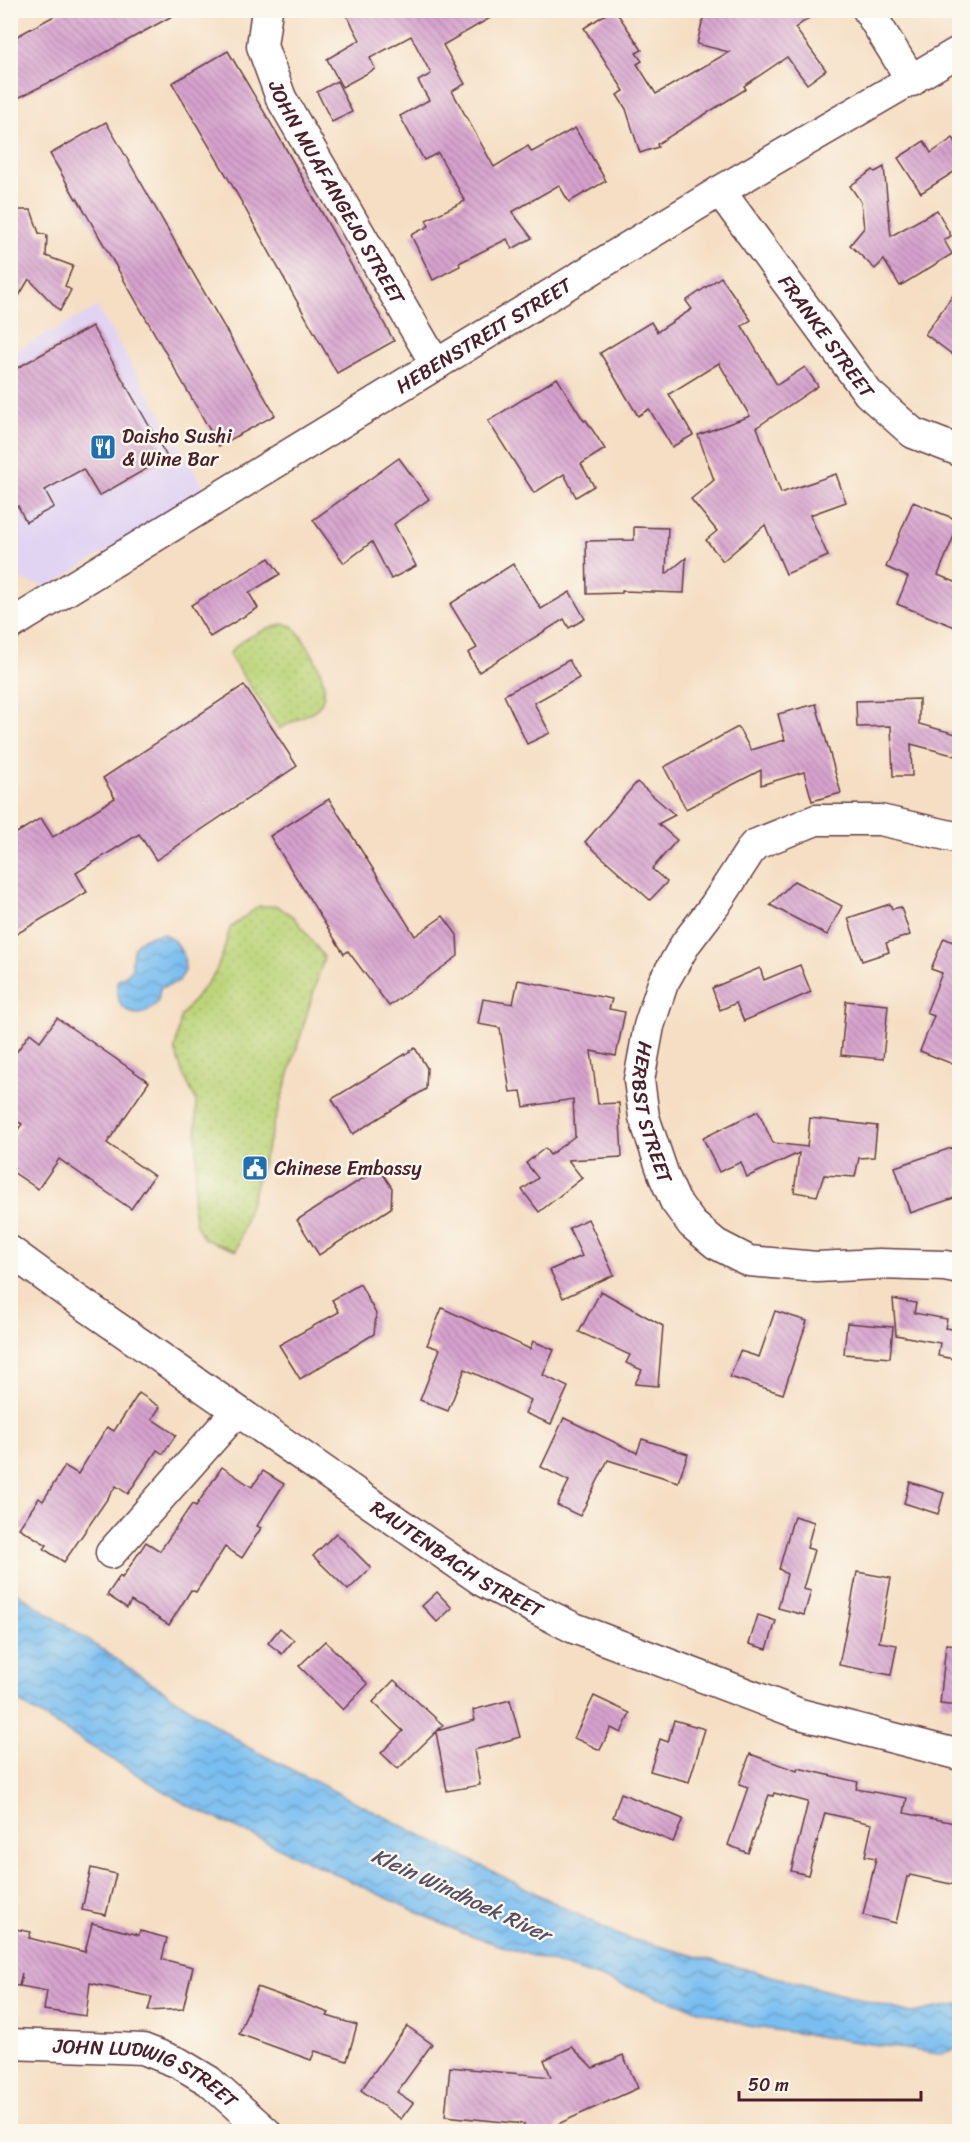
<svg xmlns="http://www.w3.org/2000/svg" width="970" height="2142" viewBox="0 0 970 2142" font-family="Sriracha,sans-serif">
  <style>
    .built { fill: #e1d4f3 }
    .grass { fill: url(#grass-dots); stroke: #837a52; stroke-width: 1.5 }
    .water { fill: url(#water-waves); stroke: #626e8e; stroke-width: 1.5 }
    .building { fill: url(#building-back-hatch) }
    .lines { fill: none; stroke-linecap: round; stroke-linejoin: round }
    .minor-casing { stroke: #643c42; stroke-width: 33 }
    .minor { stroke: #fff; stroke-width: 30 }
    .labels { text-anchor: middle; dominant-baseline: central; stroke-width: 5; stroke-linejoin: round; paint-order: stroke }
    .street-label { font-size: 20px; fill: #4a1f2b; stroke: #fbf7ec }
    .poi-label { font-size: 20px; fill: #4a1f2b; stroke: #fbf7ec; text-anchor: start }
    .water-label { font-size: 21px; font-style: italic; fill: #584f66; stroke: #fbf7ec }
  </style>
  <defs>
    <pattern id="grass-dots" width="8" height="8" patternUnits="userSpaceOnUse" patternTransform="scale(1.5)"><rect width="8" height="8" fill="#bcd479"/><path d="M2 2h.1M6 6h.1" fill="none" stroke="#a3b669" stroke-width="1.8" stroke-linecap="round"/></pattern>
    <pattern id="water-waves" width="16" height="10" patternUnits="userSpaceOnUse" patternTransform="scale(1.5)"><rect width="16" height="10" fill="#79bef0"/><path d="M0 5q4-4 8 0t8 0" fill="none" stroke="#659ac3"/></pattern>
    <pattern id="building-back-hatch" width="6" height="6" patternUnits="userSpaceOnUse" patternTransform="scale(1.5)"><rect width="6" height="6" fill="#d6a2ce"/><path d="M-1 5l2 2M0 0l6 6M5-1l2 2" fill="none" stroke="#b083a7"/></pattern>
  </defs>
  <rect width="100%" height="100%" fill="#fbf7ec"/>
  <filter id="ink" filterUnits="userSpaceOnUse"><feTurbulence type="fractalNoise" baseFrequency=".0167" numOctaves="2"/><feDisplacementMap in="SourceGraphic" scale="12" xChannelSelector="R" yChannelSelector="G"/><feConvolveMatrix kernelMatrix="1 2 1 2 8 2 1 2 1" color-interpolation-filters="sRGB"/></filter>
  <filter id="wash" filterUnits="userSpaceOnUse"><feTurbulence type="fractalNoise" baseFrequency=".008" numOctaves="4" result="noise"/><feDisplacementMap in="SourceGraphic" scale="24" xChannelSelector="R" yChannelSelector="G"/><feGaussianBlur stdDeviation="1.35" result="paint"/><feColorMatrix in="noise" values="0 0 0 0 0 0 0 0 0 0 0 0 0 0 0 0 0 1.4 0 .05"/><feComposite in="paint" operator="in"/></filter>
  <g filter="url(#wash)">
    <rect width="100%" height="100%" fill="#f5dec3"/>
    <path class="built" d="M97,307L206,490L48,587L11,578L10,354Z"/>
    <g class="grass">
      <path d="M283,624L293,626C307,643 339,690 316,709C308,715 288,723 279,729L229,655C236,640 267,628 283,624Z"/>
      <path d="M259,906H277L294,917L324,957L236,1251L204,1239L196,1225L193,1205L197,1156L196,1100L182,1072L175,1049L181,1016L215,973L223,953L230,928Z"/>
    </g>
    <g class="water">
      <path d="M163,934L175,941L184,956L185,971L178,982L160,988C159,993 159,999 157,1002C139,1028 110,1007 118,980L129,973L132,968C130,944 139,936 163,934Z"/>
      <path d="M10,1588L251,1749L620,1936L911,2013L959,2004V2048L939,2054L748,2026L462,1933L187,1805L11,1697Z"/>
    </g>
    <g id="blocks">
      <g class="building">
        <path d="M65,10H183L52,82V81L10,102V40Z"/>
        <path d="M344,10H504L443,45L465,84L452,91L494,167L528,146L532,152L575,128L606,181L569,202L559,185L512,212L532,238L512,249L507,239L459,263L460,266L433,280L411,235L429,226L426,220L465,201L438,153L424,160L400,116L429,100L418,81L431,74L411,36L370,58L375,69L342,87L327,59L360,40Z"/>
        <path d="M612,10H615L642,50L636,53L642,61L637,64L656,94L729,52L697,44L705,10H820L795,28L826,70L807,84L787,57L744,86L746,89L657,144L658,147L640,153L626,109L617,95L624,91L584,28Z"/>
        <path d="M228,51L286,149L394,341L337,373L228,178L172,83Z"/>
        <path d="M337,81L352,112L332,122L317,92Z"/>
        <path d="M106,122L275,415L219,446L77,198L76,199L50,154Z"/>
        <path d="M953,138L960,148V168L921,193L898,158L924,141L931,153Z"/>
        <path d="M884,167L891,236L937,210L951,236L944,240L952,254L900,286L884,260L875,269L850,245L864,228L861,202L850,186L873,170L875,172Z"/>
        <path d="M10,210H31L39,233L47,235L46,256L73,266L65,286L71,290L60,311L29,279L10,311Z"/>
        <path d="M721,277L751,320L742,326L777,385L805,367L818,386L757,427L781,493L836,474L846,502L810,515L828,556L786,574L765,525L723,561L706,540L717,531L691,499L714,480L698,435L750,416L719,363L669,394L693,435L672,447L649,409L638,416L600,353L651,322L657,332L692,309L686,301Z"/>
        <path d="M960,285V360L925,334Z"/>
        <path d="M92,326L167,457L99,496L83,469L45,490L54,507L26,522L18,506L10,510V372Z"/>
        <path d="M557,378L584,421L586,420L605,449L581,464L594,486L576,497L564,474L534,493L488,421Z"/>
        <path d="M399,458L429,499L394,524L416,566L391,579L372,542L344,563L313,520Z"/>
        <path d="M913,502L960,521L938,575L960,584V629L897,604L908,577L886,567Z"/>
        <path d="M634,527L668,528L666,574L686,558L684,593L622,591V593L587,594L586,541L634,540Z"/>
        <path d="M269,558L280,574L249,593L258,608L210,637L191,605Z"/>
        <path d="M513,564L541,609L570,592L585,619L569,628L564,619L479,672L468,653L477,648L450,604Z"/>
        <path d="M569,660L579,678L534,703L550,733L527,744L504,695Z"/>
        <path d="M244,685L297,766L156,860L139,834L76,873L87,892L10,938V837L41,818L53,837L115,798L103,778Z"/>
        <path d="M919,699V724L960,735V757L911,744L912,776H893L891,726L857,727L856,701Z"/>
        <path d="M816,704L841,793L812,801L804,772L761,785V770L686,809L664,767L738,727L751,750L785,740L778,714Z"/>
        <path d="M637,782L675,815L658,824L677,840L652,869L667,882L650,900L585,842Z"/>
        <path d="M329,799L415,936L443,916L457,935L458,956L389,1006L348,951L344,954L270,836Z"/>
        <path d="M794,881L842,906L827,935L770,905Z"/>
        <path d="M890,904L892,909L901,907L910,935L886,943L889,952L862,961L848,918Z"/>
        <path d="M960,933V1067L920,1051L934,1016L926,1013L942,973L931,969L944,938L955,943Z"/>
        <path d="M800,965L811,992L744,1021L736,1003L720,1010L712,988L760,968L764,980Z"/>
        <path d="M518,980L612,999L609,1009L625,1012L616,1056L591,1051L598,1104L619,1103L622,1157L568,1160L582,1178L539,1212L522,1190L538,1178L526,1163L545,1148L550,1155L575,1136L573,1099L524,1107L521,1091L510,1092L500,1028L478,1024L483,999L513,1004Z"/>
        <path d="M846,1001L888,1005L883,1059L841,1055Z"/>
        <path d="M57,1018L149,1082L107,1143L154,1176L131,1209L59,1159L38,1189L10,1170V1141L22,1124L10,1117V1061L30,1033L40,1041Z"/>
        <path d="M415,1048L427,1068L426,1089L353,1134L332,1099Z"/>
        <path d="M758,1111L773,1143L807,1147L810,1118L877,1126L874,1157L859,1158L855,1177L824,1175L817,1196L794,1192L799,1153L747,1177L741,1162L719,1172L703,1138Z"/>
        <path d="M960,1145V1196L910,1213L895,1167Z"/>
        <path d="M379,1168L392,1188L391,1208L319,1255L297,1220Z"/>
        <path d="M588,1219L614,1275L563,1298L550,1270L582,1256L569,1228Z"/>
        <path d="M360,1284L376,1314L374,1334L300,1379L279,1345L339,1312L332,1300Z"/>
        <path d="M601,1291L663,1326L658,1386L635,1384L642,1370L626,1363L630,1355L579,1332Z"/>
        <path d="M893,1299L916,1303L914,1313L947,1319L945,1328L960,1330V1360L938,1356L940,1343L896,1335Z"/>
        <path d="M442,1308L530,1349L533,1341L554,1350L543,1375L568,1387L551,1424L525,1413L531,1400L465,1369L448,1411L420,1400L440,1349L427,1345Z"/>
        <path d="M775,1311L807,1321L783,1394L730,1377L740,1351L759,1357Z"/>
        <path d="M847,1323L893,1327L890,1358L844,1354Z"/>
        <path d="M139,1393L160,1407L152,1419L176,1435L163,1454L157,1450L128,1494L116,1486L64,1562L44,1549L47,1545L19,1528L39,1498L43,1501L65,1466L78,1474L107,1427L114,1431Z"/>
        <path d="M564,1418L637,1453L642,1439L688,1454L678,1482L608,1460L580,1516L557,1505L569,1481L541,1467Z"/>
        <path d="M222,1467L252,1487L263,1471L284,1484L257,1526L261,1528L242,1558L225,1547L196,1592L191,1590L169,1625L131,1601L127,1608L107,1595L120,1576L122,1578L146,1542L160,1551L192,1504L196,1506Z"/>
        <path d="M910,1482L944,1493L938,1514L904,1503Z"/>
        <path d="M794,1516L814,1522L807,1548L814,1550L803,1589L811,1591L804,1615L778,1608L787,1574L779,1569Z"/>
        <path d="M336,1533L371,1568L348,1590L313,1556Z"/>
        <path d="M857,1572L891,1578L879,1642L897,1645L891,1675L839,1665Z"/>
        <path d="M437,1592L452,1608L437,1622L422,1606Z"/>
        <path d="M758,1615L776,1621L767,1649L749,1644Z"/>
        <path d="M280,1628L294,1640L282,1654L268,1643Z"/>
        <path d="M325,1641L368,1684L343,1710L299,1666Z"/>
        <path d="M946,1644L960,1645V1706L940,1704Z"/>
        <path d="M394,1680L443,1725L437,1731L475,1720L473,1710L510,1700L520,1737L474,1750L480,1785L447,1791L436,1732L398,1769L381,1753L403,1731L373,1702Z"/>
        <path d="M594,1696L630,1713L621,1733L611,1728L600,1750L574,1738Z"/>
        <path d="M674,1720L705,1729L689,1782L650,1771L660,1739L668,1742Z"/>
        <path d="M750,1754L797,1771L798,1768L858,1782L856,1789L907,1798L904,1813L960,1824V1886L910,1875L909,1877H907L896,1923L863,1915L876,1858L865,1856L872,1824L825,1813L808,1875L791,1871L808,1802L774,1793L773,1796L769,1795L748,1853L728,1845L748,1787L739,1784Z"/>
        <path d="M621,1793L683,1819L673,1842L613,1817Z"/>
        <path d="M91,1868L116,1874L106,1915L82,1910Z"/>
        <path d="M92,1923L139,1935L140,1931L167,1938L162,1959L193,1967L183,2009L148,2011L152,1997L90,1983L86,2016L44,2010L47,1991L20,1986L22,1973L19,1986L10,1985V1928L31,1932L29,1938L85,1952Z"/>
        <path d="M257,1987L329,2013L327,2016L357,2025L347,2061L315,2051L311,2060L239,2034Z"/>
        <path d="M407,2026L432,2044L397,2092L413,2103L401,2119L361,2090Z"/>
        <path d="M572,2047L593,2068L623,2055L638,2088L558,2124L556,2132H523L524,2124L445,2116L450,2067L551,2077L544,2060Z"/>
      </g>
    </g>
  </g>
  <g filter="url(#ink)">
    <use href="#blocks" fill-opacity="0" stroke="#643c42" stroke-width="1.5"/>
    <g class="lines">
      <defs>
        <g id="minor">
          <path id="s1" d="M267,10L262,46L281,98L436,365"/>
          <path d="M868,10L912,81"/>
          <path id="s2" d="M720,191L868,393L913,433L960,451"/>
          <path id="s3" d="M10,625L720,191L960,51"/>
          <path id="s4" d="M960,838L880,820H816L754,845L715,905L686,943L663,983L649,1026L639,1080L644,1117L664,1176L675,1201L692,1224L716,1244L749,1261L817,1267L879,1264L945,1266L960,1269"/>
          <path id="s5" d="M10,1251L66,1292L484,1582L534,1608L574,1628L800,1714L960,1755"/>
          <path d="M111,1553L237,1411"/>
          <path id="s6" d="M10,2044L143,2049L179,2063L209,2081L266,2132"/>
        </g>
      </defs>
      <use href="#minor" class="minor-casing"/>
      <use href="#minor" class="minor"/>
    </g>
  </g>
  <defs>
    <symbol id="restaurant-square" viewBox="-11 -11 22 22"><rect x="-9" y="-9" width="18" height="18" rx="4" fill="#1f6fb2" stroke="#fbf7ec"/><path d="M-5-6h1v4h1v-4h1v4h1v-4h1v5L-1.5 .5V6h-2V.5L-5-1ZM5-6V6H3V1.5H1.5Q1.5-4 5-6Z" fill="#fff"/></symbol>
    <symbol id="civic-square" viewBox="-11 -11 22 22"><rect x="-9" y="-9" width="18" height="18" rx="4" fill="#1f6fb2" stroke="#fbf7ec"/><path d="M-.6-6.5H3V-4.5H.6V-3L4-1V1h2V6H-6V1h2V-1L-.6-3ZM-1.2 2.5V6h2.4V2.5Z" fill="#fff"/></symbol>
  </defs>
  <g fill-rule="evenodd">
    <use href="#restaurant-square" x="88" y="432" width="30" height="30"/>
    <use href="#civic-square" x="240" y="1153" width="30" height="30"/>
  </g>
  <g class="labels">
    <g class="street-label">
      <text stroke="none"><textPath href="#s1" startOffset="201">JOHN MUAFANGEJO STREET</textPath></text>
      <text stroke="none"><textPath href="#s3" startOffset="555">HEBENSTREIT STREET</textPath></text>
      <text stroke="none"><textPath href="#s2" startOffset="180">FRANKE STREET</textPath></text>
      <text stroke="none"><textPath href="#s4" startOffset="512">HERBST STREET</textPath></text>
      <text stroke="none"><textPath href="#s5" startOffset="543">RAUTENBACH STREET</textPath></text>
      <text stroke="none"><textPath href="#s6" startOffset="142">JOHN LUDWIG STREET</textPath></text>
    </g>
    <g class="poi-label">
      <text x="122" y="436">Daisho Sushi<tspan x="122" dy="23">&amp; Wine Bar</tspan></text>
      <text x="274" y="1168">Chinese Embassy</text>
    </g>
    <g class="water-label">
      <text transform="translate(461 1895) rotate(25)">Klein Windhoek River</text>
    </g>
  </g>
  <rect width="970" height="2142" fill="none" stroke="#fbf7ec" stroke-width="36"/>
  <path d="M739 2091v9h182v-9" fill="none" stroke="#4a1f2b" stroke-width="3"/>
  <text x="748" y="2091" font-size="18" fill="#4a1f2b" stroke="#fbf7ec" stroke-width="4.5" paint-order="stroke">50 m</text>
</svg>
